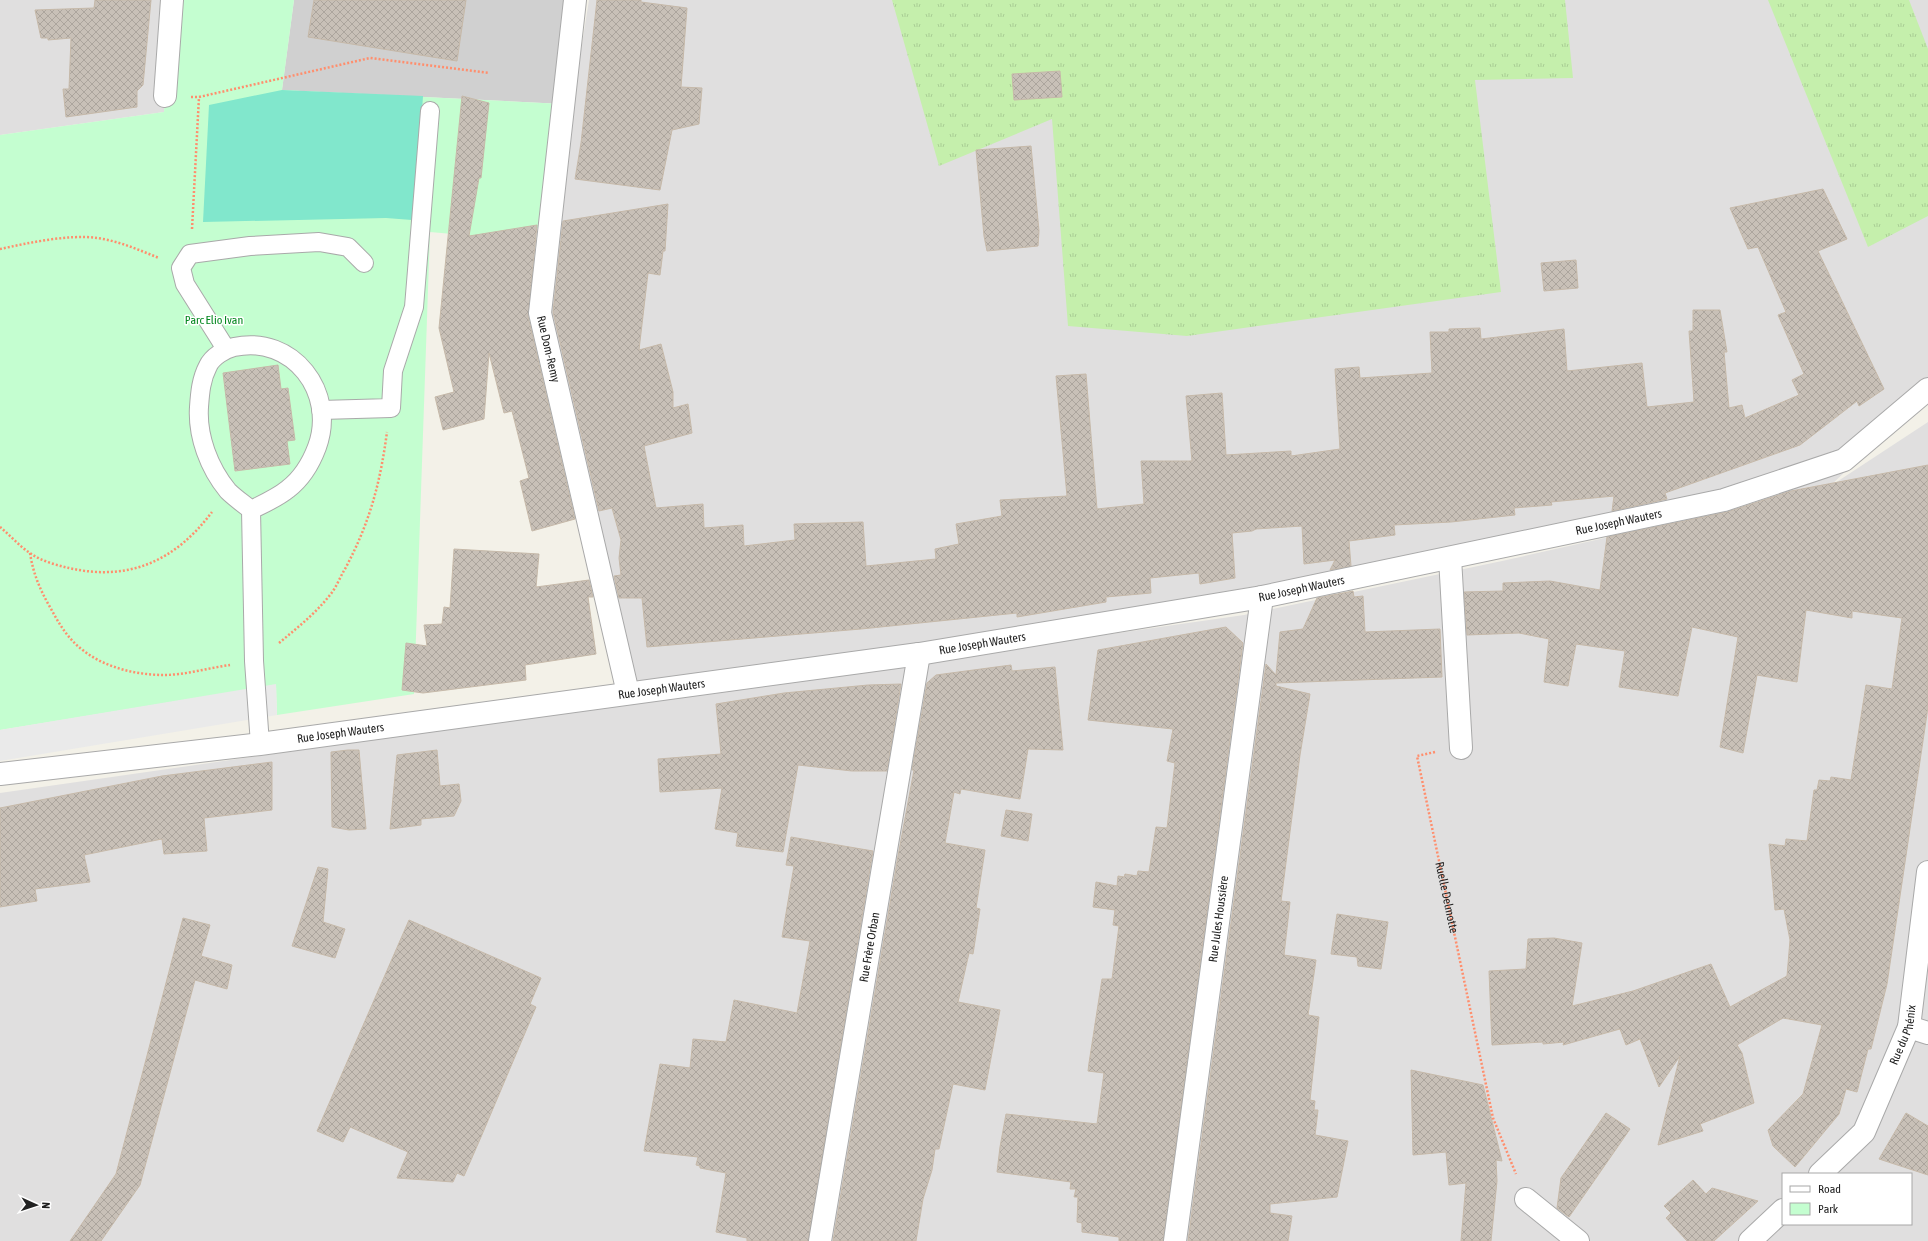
<svg xmlns="http://www.w3.org/2000/svg" width="1928" height="1241" viewBox="0 0 1928 1241" font-family="'Asap Condensed',sans-serif">
  <style>
    .residential { fill: #e0dfdf; fill-rule: evenodd }
    .religious { fill: #d0d0d0 }
    .grass { fill: url(#grass-tufts) }
    .park { fill: #c4fed0 }
    .pitch { fill: #81e7cc }
    .parking { fill: #eaeaea }
    .building { fill: url(#building-cross-hatch); stroke: #c6b9a9 }
    .lines { fill: none; stroke-linecap: round; stroke-linejoin: round }
    .service-casing { stroke: #a9a9a9; stroke-width: 20 }
    .minor-casing { stroke: #a9a9a9; stroke-width: 24 }
    .path { stroke: #ff8e6d; stroke-width: 2.5; stroke-dasharray: 2 2; stroke-linecap: butt }
    .service { stroke: #fff; stroke-width: 18 }
    .minor { stroke: #fff; stroke-width: 22 }
    .labels { text-anchor: middle; dominant-baseline: central; stroke-width: 3; stroke-linejoin: round; paint-order: stroke }
    .park-label { font-size: 12px; fill: #04871f; stroke: #fff }
    .street-label { font-size: 12px; fill: #222; stroke: #fff }
  </style>
  <defs>
    <pattern id="grass-tufts" width="24" height="20" patternUnits="userSpaceOnUse"><rect width="24" height="20" fill="#c5efac"/><path d="M3 7l-1-3M5 7V3M7 7l1-3M15 17l-1-3M17 17v-4M19 17l1-3" fill="none" stroke="#a9cd94"/></pattern>
    <pattern id="building-cross-hatch" width="8" height="8" patternUnits="userSpaceOnUse"><rect width="8" height="8" fill="#c8c0b7"/><path d="M0 0l8 8M0 8l8-8" fill="none" stroke="#aca59d"/></pattern>
  </defs>
  <rect width="100%" height="100%" fill="#f3f1e8"/>
  <g class="residential">
    <path d="M0,0H173L164,112L0,135Z"/>
    <path d="M589,0H1928V393L1829,487L1928,422V1241H0V793L1244,615L1502,561L1815,491L628,693L542,295ZM1783,1174H1911V1224H1783Z"/>
  </g>
  <path class="religious" d="M294,0H575L563,104L282,90Z"/>
  <g class="grass">
    <path d="M892,0H1565L1573,78L1475,80L1501,292L1187,336L1068,326L1052,119L939,166Z"/>
    <path d="M1768,0H1909L1928,49V216L1868,247Z"/>
  </g>
  <path class="park" d="M172,0H294L282,90L563,104L550,229L525,227L475,236L430,232L414,694L277,715L276,685L0,730V135L164,112Z"/>
  <path class="pitch" d="M282,90L423,96L419,155L412,220L386,218L203,222L209,105Z"/>
  <path class="parking" d="M276,684L277,715L0,761V730Z"/>
  <g class="building">
    <path d="M95,0H151L143,85L137,91V107L66,117L63,89H69L71,38L48,40V38H41L35,10L94,8Z"/>
    <path d="M314,0H466L457,61L308,37Z"/>
    <path d="M597,0H641V2L687,8L681,87L702,88L699,124L672,130L660,190L575,179L581,143Z"/>
    <path d="M1060,71L1062,97L1014,100L1012,74Z"/>
    <path d="M462,96L489,103L481,178H479L469,236L537,225L528,316L575,519L532,531L520,481L529,478L512,411L504,413L489,353L484,419L443,430L435,397L454,392L439,328Z"/>
    <path d="M1031,146L1039,231L1038,246L987,251L984,236L976,150Z"/>
    <path d="M1823,189L1847,239L1818,251L1884,389L1859,406L1857,401L1800,445L1665,493L1667,499L1612,511L1614,496L1551,502L1552,505L1514,508L1515,515L1451,522L1394,525L1395,535L1349,541L1351,566L1330,570L1335,560L1304,564L1302,526L1256,529L1252,531L1232,533L1235,578L1200,584L1199,573L1150,578L1151,593L1106,597V602L1017,617V613L861,629L647,647L642,598H619L614,576L621,575L619,558L621,540L612,508L599,511L553,312L563,221L668,204L665,251H663L660,275L648,273L639,350L661,344L673,392V408L688,404L692,433L644,446L656,508L703,504L704,528L743,525L744,546L795,540L794,524L863,522L866,566L936,559L935,549L959,544L956,524L1002,516L1000,500L1067,496L1056,376L1086,374L1097,509L1144,504L1141,461H1192L1186,396L1222,393L1226,455L1291,451V456L1340,449L1335,369L1359,367L1360,378L1432,373L1430,332H1449V329L1480,328L1481,339L1564,329L1567,371L1642,363L1647,407L1694,402L1689,331H1693V310H1720L1727,352H1724L1729,408L1742,405L1745,418L1799,395L1792,380L1804,374L1778,315L1786,312L1758,247L1748,249L1730,208Z"/>
    <path d="M1576,260L1578,288L1544,291L1541,263Z"/>
    <path d="M278,365L281,389L288,388L295,440L287,441L290,464L235,471L223,373Z"/>
    <path d="M1928,465V707L1887,984L1871,1049H1868L1857,1092L1846,1089L1839,1114L1795,1167L1773,1146L1768,1130L1803,1094L1822,1025L1783,1018L1737,1045L1742,1053L1754,1103L1700,1124L1703,1131L1658,1145L1680,1056L1659,1087L1640,1039L1626,1045L1620,1029L1563,1045L1564,1042L1543,1044V1042L1492,1045L1489,971L1526,969L1528,939L1554,938L1582,943L1572,1006L1633,991L1711,964L1730,1007L1787,976L1790,940L1784,909L1775,910L1769,844L1785,846L1786,839L1807,841L1814,790H1817L1819,780L1830,781L1831,777L1851,780L1866,685L1892,689L1902,618L1852,611V618L1806,610L1797,682L1757,675L1743,753L1720,747L1738,637L1692,627L1678,696L1619,687L1625,651L1576,644L1568,686L1544,682L1549,639L1519,633L1467,635L1464,592L1503,591V583L1550,581L1600,590L1607,537L1727,512L1791,491Z"/>
    <path d="M454,549L539,554L536,587L589,580L593,597H588L596,654L525,665L526,680L423,693L402,690L406,643L427,646L424,625L442,624L444,607L450,608Z"/>
    <path d="M1353,591L1354,597L1363,596L1365,632L1440,629L1442,677L1276,683V686L1310,694L1300,755L1281,901L1290,902L1284,955L1316,960L1308,1015L1319,1017L1310,1100L1315,1101L1314,1110H1318L1315,1135L1348,1141L1337,1197L1270,1204V1213L1292,1216L1288,1241H1188L1266,664L1276,675L1280,632L1303,629L1317,598Z"/>
    <path d="M1226,627L1243,643L1163,1241H1119V1237L1082,1232V1223L1077,1222L1078,1197H1074L1076,1189H1070L1071,1182L997,1172L1000,1147L1006,1114L1097,1124L1104,1073L1088,1071L1089,1063L1102,979H1112L1119,926L1113,925L1115,910L1093,907L1096,882L1117,886L1118,876L1124,877L1125,874L1137,876L1138,871L1149,872L1156,827L1167,828L1175,763L1167,761L1173,729L1088,720L1098,650Z"/>
    <path d="M1011,665L1012,671L1055,667L1063,750L1028,749L1020,799L961,789L960,794L954,792L945,843L985,850L976,908L980,909L973,954L969,953L958,1002L1000,1010L985,1090L953,1084L939,1149H935L932,1170L923,1199L916,1241H833L898,856L914,770H912L927,683L936,675Z"/>
    <path d="M901,684L887,771H852L798,765L783,852L736,846L738,833L715,829L722,788L660,792L658,759L721,754L716,704L784,693L868,685Z"/>
    <path d="M348,750H359L366,829L349,830L332,827L331,752Z"/>
    <path d="M437,750L440,786L459,784L461,801L454,816L421,819V825L390,829L397,755Z"/>
    <path d="M272,762V810L204,818L207,851L164,854L162,839L84,855L90,882L35,889L37,901L0,907V808L162,776Z"/>
    <path d="M1006,810L1032,814L1028,841L1001,836Z"/>
    <path d="M791,837L873,851L808,1241H747V1238L716,1232L726,1173L700,1168V1166L696,1165L698,1157L644,1151L660,1064L690,1068L693,1039L726,1042L734,1000L797,1013L810,941L782,937L794,866L786,865Z"/>
    <path d="M318,867L328,869L323,922L345,929L335,958L292,946Z"/>
    <path d="M1337,914L1388,922L1381,969L1358,966L1357,957L1331,954Z"/>
    <path d="M183,918L210,925L201,956L232,965L227,989L195,980L140,1185L101,1241H70L116,1174Z"/>
    <path d="M409,920L541,978L530,1004L536,1007L481,1137L464,1176L457,1173L453,1182L397,1178L408,1152L350,1127L343,1142L317,1131Z"/>
    <path d="M1411,1070L1483,1085L1502,1161L1496,1160L1497,1181L1491,1241H1461L1466,1183L1449,1185L1446,1152L1413,1155Z"/>
    <path d="M1606,1113L1630,1129L1569,1217L1557,1208L1561,1178Z"/>
    <path d="M1906,1113L1928,1126V1175L1879,1159Z"/>
    <path d="M1693,1180L1706,1194L1712,1188L1758,1201L1714,1241H1687L1666,1218L1671,1213L1664,1206Z"/>
  </g>
  <g class="lines">
    <defs>
      <g id="service">
        <path d="M226,349L185,284L181,268L190,254L250,246L319,242L348,247L364,263"/>
        <path d="M321,410L391,408L393,371L414,307L430,111"/>
        <path d="M251,510C244,504 235,498 228,491C209,468 197,436 199,407C200,393 201,379 208,366C212,357 225,349 234,347C293,334 337,393 317,447C311,463 301,479 288,489C277,498 263,504 251,510L254,661L260,744"/>
      </g>
      <g id="minor">
        <path id="s2" d="M575,0L540,313L628,693"/>
        <path d="M165,96L172,0"/>
        <path d="M1450,558L1461,748"/>
        <path id="s3" d="M0,774L260,744L919,654L1262,597L1724,500L1844,460L1928,389"/>
        <path d="M1909,1027L1928,1033"/>
        <path id="s4" d="M1820,1174L1864,1132L1909,1027L1928,872"/>
        <path d="M1526,1199L1578,1241"/>
        <path id="s5" d="M820,1241L919,654"/>
        <path id="s6" d="M1175,1241L1262,597"/>
        <path d="M1750,1241L1783,1210"/>
      </g>
    </defs>
    <use href="#service" class="service-casing"/>
    <use href="#minor" class="minor-casing"/>
    <g class="path">
      <path d="M191,97H199L370,58L489,73"/>
      <path d="M192,229L199,97"/>
      <path d="M0,249C28,243 69,234 97,238C119,241 139,250 159,258"/>
      <path d="M0,527C10,535 19,546 30,553C41,561 56,565 69,568C130,582 176,560 212,512"/>
      <path d="M30,553C33,573 40,590 50,607C56,618 62,629 70,638C92,664 130,675 164,675C185,675 208,668 230,665"/>
      <path d="M279,643C297,628 315,614 330,595C336,588 340,577 345,569C370,522 380,484 387,432"/>
      <path id="s1" d="M1435,752L1417,756L1493,1118L1516,1174"/>
    </g>
    <use href="#service" class="service"/>
    <use href="#minor" class="minor"/>
  </g>
  <g class="labels">
    <g class="park-label">
      <text x="214" y="320">Parc Elio Ivan</text>
    </g>
    <g class="street-label">
      <text stroke="none"><textPath href="#s2" startOffset="352">Rue Dom-Remy</textPath></text>
      <text stroke="none"><textPath href="#s3" startOffset="1639">Rue Joseph Wauters</textPath></text>
      <text stroke="none"><textPath href="#s3" startOffset="1315">Rue Joseph Wauters</textPath></text>
      <text stroke="none"><textPath href="#s3" startOffset="991">Rue Joseph Wauters</textPath></text>
      <text stroke="none"><textPath href="#s3" startOffset="667">Rue Joseph Wauters</textPath></text>
      <text stroke="none"><textPath href="#s3" startOffset="343">Rue Joseph Wauters</textPath></text>
      <text stroke="none"><textPath href="#s1" startOffset="163">Ruelle Delmotte</textPath></text>
      <text stroke="none"><textPath href="#s6" startOffset="325">Rue Jules Houssière</textPath></text>
      <text stroke="none"><textPath href="#s5" startOffset="298">Rue Frère Orban</textPath></text>
      <text stroke="none"><textPath href="#s4" startOffset="166">Rue du Phénix</textPath></text>
    </g>
  </g>
  <rect x="1782" y="1173" width="130" height="52" fill="#ffffff" stroke="#a7a7a7"/>
  <rect x="1790" y="1186" width="20" height="6" fill="#ffffff" stroke="#a7a7a7"/>
  <text x="1818" y="1193" font-size="12" fill="#222222">Road</text>
  <rect x="1790" y="1203" width="20" height="12" fill="#c4fed0" stroke="#a7a7a7"/>
  <text x="1818" y="1213" font-size="12" fill="#222222">Park</text>
  <g transform="translate(36 1205) rotate(93)" stroke="#ffffff" stroke-width="3" paint-order="stroke">
  <path d="M0-3L7 15L0 10L-7 15Z" fill="#222222"/>
  <text y="-6" font-size="11" font-weight="bold" text-anchor="middle" fill="#222222">N</text>
  </g>
</svg>
